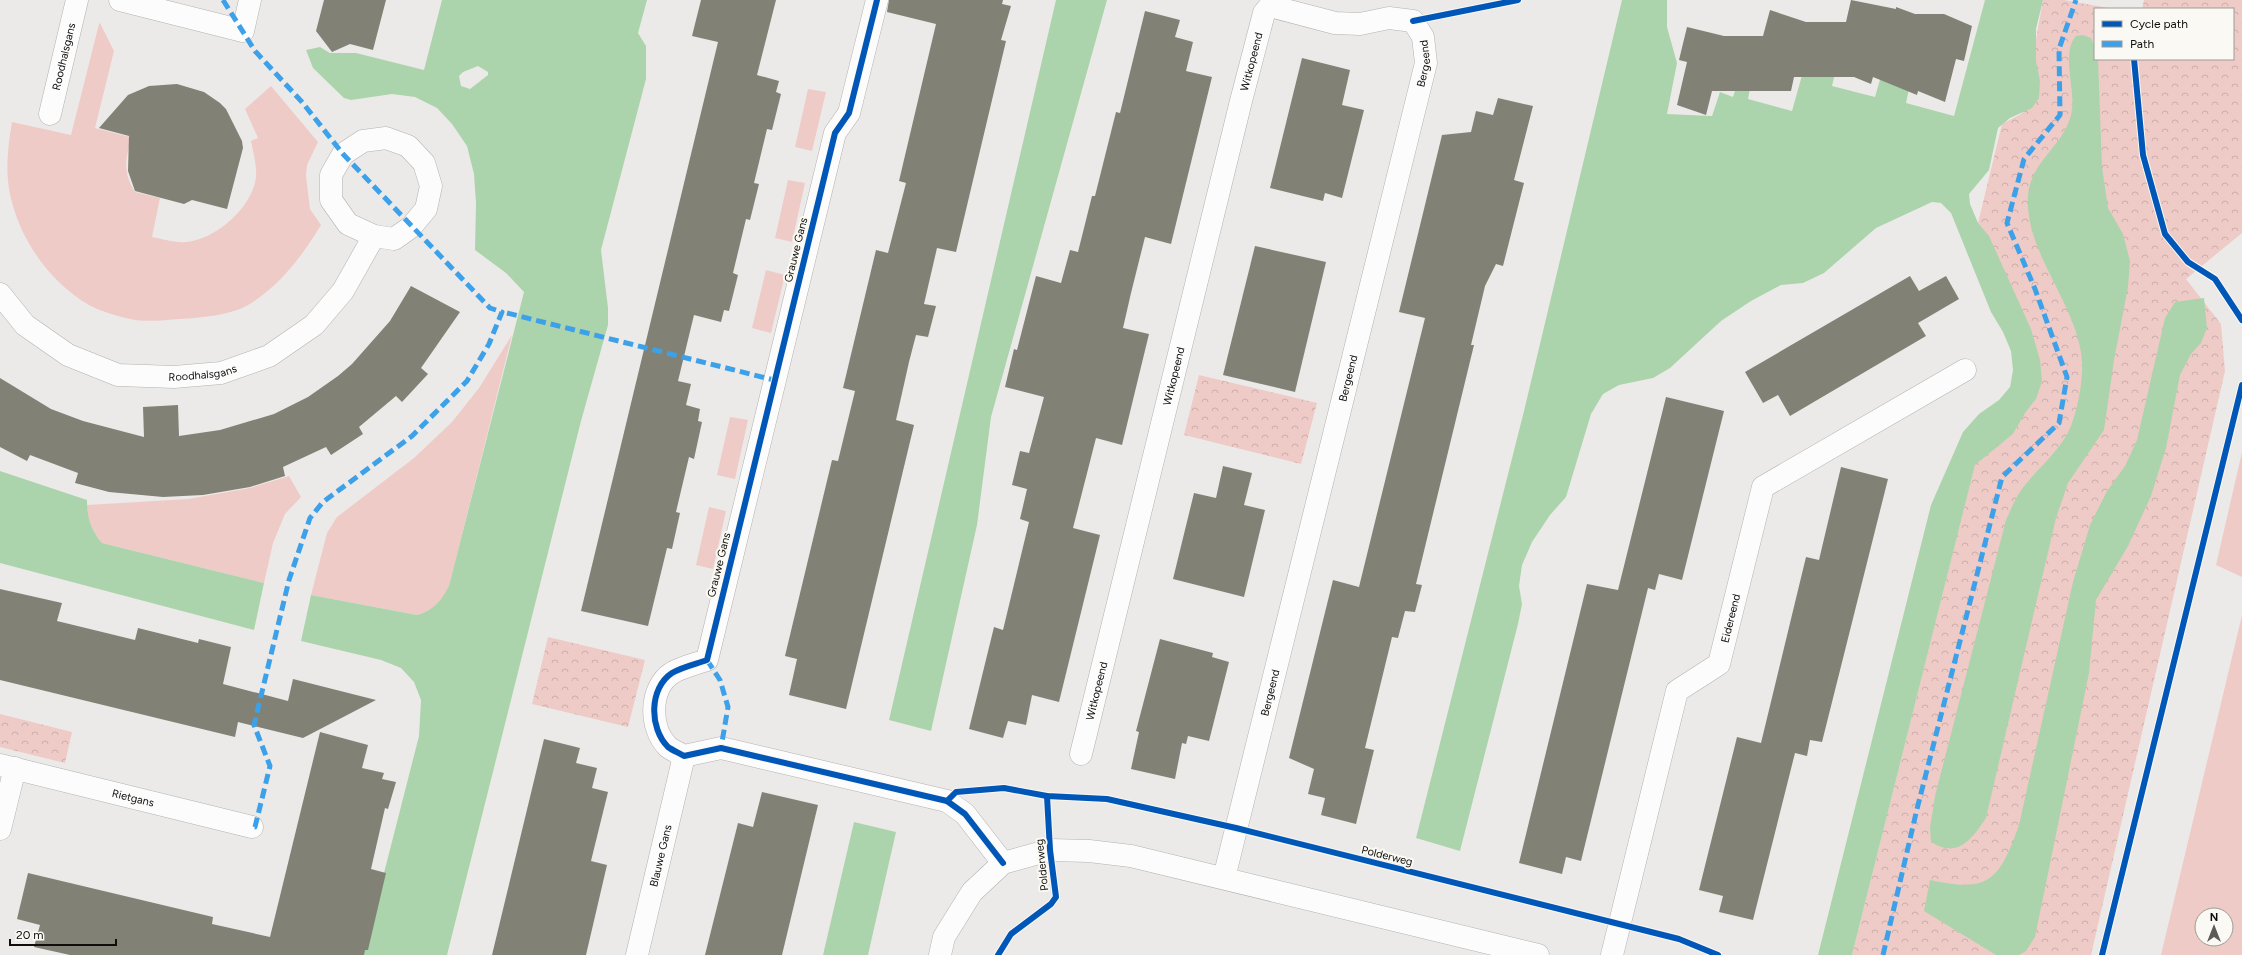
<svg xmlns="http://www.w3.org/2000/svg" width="2242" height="955" viewBox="0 0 2242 955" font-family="Figtree,sans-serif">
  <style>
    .grass { fill: #eecbc7; fill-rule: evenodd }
    .park { fill: url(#park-crowns) }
    .water { fill: #acd4ac; fill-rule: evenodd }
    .building { fill: #818275 }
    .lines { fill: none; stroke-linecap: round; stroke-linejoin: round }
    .street-casing { stroke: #b3b2b0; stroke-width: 23 }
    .secondary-casing { stroke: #b3b2b0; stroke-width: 23 }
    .street { stroke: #fcfcfc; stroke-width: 22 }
    .secondary { stroke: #fcfcfc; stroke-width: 22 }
    .quiet { stroke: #3da1e9; stroke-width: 5; stroke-dasharray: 10 5; stroke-linecap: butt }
    .cycleway-casing { stroke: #fbf9f3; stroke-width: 8 }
    .cycleway { stroke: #0057b8; stroke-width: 6 }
    .labels { text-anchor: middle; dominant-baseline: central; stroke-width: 4; stroke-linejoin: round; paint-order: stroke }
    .street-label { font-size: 11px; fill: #0f0e0c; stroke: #fbf9f3 }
  </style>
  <defs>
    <pattern id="park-crowns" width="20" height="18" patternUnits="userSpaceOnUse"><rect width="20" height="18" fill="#eecbc7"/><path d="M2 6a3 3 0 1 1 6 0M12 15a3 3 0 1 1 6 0" fill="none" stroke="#cbadaa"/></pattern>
  </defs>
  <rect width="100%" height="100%" fill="#eceae8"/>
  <g class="grass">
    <path d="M100,23L114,51L95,128L134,138C123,155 124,176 135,192L160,198L152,237C163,239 175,243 186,242C215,240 253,207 256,177C257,165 253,152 251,141L258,138L245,109L271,86L318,142L307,165L306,176L310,209L321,225C302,256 280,286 248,305C231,315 200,318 180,319C165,320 150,322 135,320C120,317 102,312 89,305C49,282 19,238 10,194C5,170 8,146 12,122L71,135L99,24Z"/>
    <path d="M808,89L826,92L812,151L795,147Z"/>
    <path d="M788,180L805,183L792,242L775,238Z"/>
    <path d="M766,270L785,275L771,333L752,328Z"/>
    <path d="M512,335L449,587C441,601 434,610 417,615L311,595L327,533L337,517L414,458L452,422L479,388Z"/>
    <path d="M730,417L748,420L735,479L717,475Z"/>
    <path d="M2242,452V577L2216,565Z"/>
    <path d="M289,476L301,497L285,514L273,543L264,583L102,543C92,531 87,520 87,505L188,499L250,488Z"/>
    <path d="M709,507L726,511L713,569L696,565Z"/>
    <path d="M2242,615V955H2161ZM2202,915H2226V939H2202Z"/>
  </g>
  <g class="park">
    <path d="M2043,0H2064L2114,9H2095V59H2233V9H2142L2144,0H2242V233L2186,279L2221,324L2225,371L2091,955H1852L1975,464L2013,434L2042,381L1978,223L2002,124L2023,113Z"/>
    <path d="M1199,375L1317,403L1301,464L1184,435Z"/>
    <path d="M548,637L645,660L628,727L532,704Z"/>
    <path d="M0,714L72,732L65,763L0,747Z"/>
  </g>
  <g class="water">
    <path d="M442,0H647L638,33L646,46V79L601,250L608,308V325L581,421L447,955H363L419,736L421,700L414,682L401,668L381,660L301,641L311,595L417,615C434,610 441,601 449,586L524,292L506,273L475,250L476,203L474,174L467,146L452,124L437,108L415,97L392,94L351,100L344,98L313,68L306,50L320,47L330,53H356L424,70ZM478,66L488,72V75L470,89L461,86L459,76L463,72Z"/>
    <path d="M1056,0H1107L991,417L977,525L931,731L889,720Z"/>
    <path d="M1622,0H1667V27L1677,63L1667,114L1712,116L1720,92L1733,97L1748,50L1757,52L1748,99L1792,111L1806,61L1842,45L1832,86L1875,97L1889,48L1916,56L1906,103L1954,116L1985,0H2043L2036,29V61L2040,81L2039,98L2032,108L2010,118L1998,128L1989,170L1969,194L1970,204L1978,223L1989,236L2031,329L2040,360L2042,381L2036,399L2025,413L2013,434L1975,465L1852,955H1818L1931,505L1963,432L1979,414L1999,400L2010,387L2013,370L2011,351L2003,332L1991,312L1951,213L1941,203L1932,202L1876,228L1824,273L1803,283L1781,285L1751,301L1721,321L1670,368L1653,378L1619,385L1603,394L1591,414L1566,497L1550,515L1532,542L1522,565L1519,586L1522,604L1518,624L1460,851L1416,838L1524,411Z"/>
    <path d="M2083,35L2091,38L2095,47V59H2098L2102,167L2108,208L2123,234L2130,261L2128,287L2114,360L2104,430L2068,483L2056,518L1986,818C1972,839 1958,859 1931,842L1930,828L1935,796L2006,520C2010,512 2013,503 2018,495C2033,471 2060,453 2071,426C2077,410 2081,390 2082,373C2086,312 2024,257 2028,196C2030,160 2068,144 2072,109C2075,88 2061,53 2076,36Z"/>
    <path d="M2204,298L2207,328L2201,343L2191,354L2180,375L2166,448L2151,496L2128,546L2096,600L2089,673L2035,937L2026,951L2019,955H1996L1924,911L1930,880C1989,893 1999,881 2019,825L2073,582L2090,525L2107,491L2125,466L2137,440L2165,318L2175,302Z"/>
    <path d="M0,471L87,500C87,518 91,530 102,543L264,583L254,630L0,563Z"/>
    <path d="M854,822L896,832L868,955H823Z"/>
  </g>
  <g class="building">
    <path d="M324,0H386L373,50L350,44L332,52L316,31Z"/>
    <path d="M701,0H776L757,75L779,81L776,92L781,94L772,130L767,129L754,183L759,184L750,220L746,219L733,273L738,275L729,311L724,310L721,322L694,315L678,381L691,384L686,405L700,409L698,421L702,422L694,459L689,457L676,512L680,513L672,549L667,548L648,626L581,611L718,42L692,36Z"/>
    <path d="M889,0H1003L1002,4L1011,6L1001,40L1006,41L956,252L937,248L924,304L936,306L928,337L916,335L909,362L896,420L914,425L846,709L789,695L797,659L785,656L832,460L838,461L855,391L843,388L876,250L888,253L906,183L899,181L936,24L887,12Z"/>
    <path d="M1851,0L1896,9V7L1915,14H1944L1972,26L1964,61L1956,59L1945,102L1918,91L1917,95L1873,77L1871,84L1854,77H1794L1791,91H1712L1706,115L1677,105L1687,62L1679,60L1687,27L1724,36H1763L1770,10L1806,22H1846Z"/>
    <path d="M1145,11L1180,20L1175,37L1193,42L1186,71L1212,77L1171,244L1145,237L1131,293L1123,328L1149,334L1122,445L1096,438L1073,528L1100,535L1059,702L1032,695L1026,725L1008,721L1003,738L969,729L994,627L1003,630L1029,522L1020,519L1027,489L1012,485L1020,451L1029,453L1044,397L1005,387L1014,349L1017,350L1036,276L1061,283L1070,250L1078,252L1092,196H1095L1116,112L1120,113Z"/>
    <path d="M1302,58L1350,70L1342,105L1364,110L1342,198L1325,193L1323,201L1270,188Z"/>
    <path d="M177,84L204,92L220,103L226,109L242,141L243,148L227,209L192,200L184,204L135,191L128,171L129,136L99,128L128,95L149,86Z"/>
    <path d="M1498,98L1533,106L1514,180L1524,183L1503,266L1496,264L1485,286L1471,345H1474L1416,584L1422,585L1415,612L1405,611L1398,638L1392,637L1365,748L1374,750L1356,824L1321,815L1325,798L1308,794L1314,769L1289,758L1333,580L1359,587L1425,318L1399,312L1442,135L1471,132L1476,111L1493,115Z"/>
    <path d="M1255,246L1326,262L1295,392L1223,375Z"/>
    <path d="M1910,276L1919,291L1946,276L1959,299L1918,323L1926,336L1790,416L1778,395L1763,403L1745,372Z"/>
    <path d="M411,286L460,312L421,368L428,374L402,402L396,396L359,427L363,434L331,455L326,447L283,467L285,476L250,487L203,495L163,497L109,492L75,483L78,473L30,455L27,461L0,447V378L51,409L83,421L144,437L143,407L178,405L179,436L220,430L274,414L308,397L338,376L352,364L390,321Z"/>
    <path d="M1666,397L1724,411L1682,580L1659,574L1655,590L1648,588L1581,861L1566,857L1562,874L1519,863L1587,584L1618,590Z"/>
    <path d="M1223,466L1252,473L1244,505L1265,510L1244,597L1173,579L1194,493L1216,498Z"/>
    <path d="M1841,467L1888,479L1822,742L1810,740L1807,756L1795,753L1753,920L1719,912L1723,896L1699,890L1737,737L1761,743L1806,557L1819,560Z"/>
    <path d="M0,589L62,603L57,621L135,640L138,628L198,643L199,639L231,647L223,684L288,701L293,679L376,700L303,738L238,722L235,737L0,680Z"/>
    <path d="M1160,639L1213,653L1212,657L1229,662L1209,741L1188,736L1186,744L1182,743L1175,779L1131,769L1139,732L1136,731Z"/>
    <path d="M320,732L368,745L362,768L384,773L382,779L396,782L388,809L385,808L371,869L386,873L368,950H365L364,955H70L34,947L40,925L17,919L28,873L213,917L212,924L270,937Z"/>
    <path d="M544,739L580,748L576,763L597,768L592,788L608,792L591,861L607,865L586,955H492Z"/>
    <path d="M762,792L818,805L782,955H705L738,823L753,827Z"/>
  </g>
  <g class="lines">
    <defs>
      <g id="street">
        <path d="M120,0L243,31L250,0"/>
        <path d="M877,0L849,113L835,133L707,660C696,664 682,667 672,673C649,688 649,728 668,747C672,750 679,753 684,756L721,748L947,801L965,814L1003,863"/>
        <path id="s1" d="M50,114L77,0"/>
        <path d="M386,138L408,146L424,163L431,186L426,209L411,227L394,239L374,236L348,224L331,200V175L343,154L363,141Z"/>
        <path id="s2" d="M0,294L25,325L68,355L118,375L174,377L221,373L269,356L314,325L343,291L374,236"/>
        <path id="s3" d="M1081,754L1241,101L1264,13L1270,6L1272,0"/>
        <path id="s4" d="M0,765L252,827"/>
        <path d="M0,829L15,768"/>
        <path id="s5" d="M1224,878L1426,63L1423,37L1413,21L1389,18L1360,24L1335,23L1270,6"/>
        <path id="s6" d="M637,955L684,756"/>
        <path id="s7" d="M1612,955L1677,691L1719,664L1763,487L1965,370"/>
      </g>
      <path id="secondary" d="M940,955L944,937L972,892L1003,863L1050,850L1089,851L1131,856L1538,955"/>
    </defs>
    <use href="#street" class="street-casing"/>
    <use href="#secondary" class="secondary-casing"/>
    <use href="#street" class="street"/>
    <use href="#secondary" class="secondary"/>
    <g class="quiet">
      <path d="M223,0L255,51L302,102L343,154L490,308L502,312L489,344L467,381L412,436L323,502L310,518L289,580L254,725L270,766L255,827H252"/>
      <path d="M507,313L774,380"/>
      <path d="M707,660L720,680L728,707L721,748"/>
      <path d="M1883,955L1917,809L2002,477L2059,423L2067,377L2035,289L2007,223L2024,159L2060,115L2059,49L2076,0"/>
    </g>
    <defs>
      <g id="cycleway">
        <path d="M877,0L849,113L835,133L707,660C696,664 682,667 672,673C649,688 649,728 668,747C672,750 679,753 684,756L721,748L947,801L965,814L1003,863"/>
        <path d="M1413,21L1518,0"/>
        <path d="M2134,59L2143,155L2165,234L2188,262L2215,279L2242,320"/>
        <path d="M947,801L956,792L1004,788L1047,796L1107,799L1236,828L1679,939L1718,955"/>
        <path d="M998,955L1011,934L1051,904L1056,897L1050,850L1047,796"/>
        <path d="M2102,955L2242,385"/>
      </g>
    </defs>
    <use href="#cycleway" class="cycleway-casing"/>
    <use href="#cycleway" class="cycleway"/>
  </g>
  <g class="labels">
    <g class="street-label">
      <text stroke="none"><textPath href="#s1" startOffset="59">Roodhalsgans</textPath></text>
      <text stroke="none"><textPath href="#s3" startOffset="713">Witkopeend</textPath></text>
      <text stroke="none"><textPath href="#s5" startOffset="839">Bergeend</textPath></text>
      <text transform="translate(796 250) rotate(-76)">Grauwe Gans</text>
      <text stroke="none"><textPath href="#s2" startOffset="231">Roodhalsgans</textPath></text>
      <text stroke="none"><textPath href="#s3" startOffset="389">Witkopeend</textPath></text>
      <text stroke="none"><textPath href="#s5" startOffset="515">Bergeend</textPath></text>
      <text transform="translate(719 565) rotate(-76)">Grauwe Gans</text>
      <text stroke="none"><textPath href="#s7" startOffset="369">Eidereend</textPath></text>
      <text stroke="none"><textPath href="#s3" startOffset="65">Witkopeend</textPath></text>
      <text stroke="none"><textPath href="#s5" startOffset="191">Bergeend</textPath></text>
      <text stroke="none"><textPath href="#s4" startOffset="137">Rietgans</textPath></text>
      <text stroke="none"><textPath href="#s6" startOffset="102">Blauwe Gans</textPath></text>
      <text transform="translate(1387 856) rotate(14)">Polderweg</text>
      <text transform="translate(1042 865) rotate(-96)">Polderweg</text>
    </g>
  </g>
  <rect x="2094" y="8" width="140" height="52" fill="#fbf9f3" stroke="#9d9b97"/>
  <rect x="2102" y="21" width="20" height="6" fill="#0057b8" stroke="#9d9b97"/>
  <text x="2130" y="28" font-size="12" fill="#0f0e0c">Cycle path</text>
  <rect x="2102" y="41" width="20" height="6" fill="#3da1e9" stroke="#9d9b97"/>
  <text x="2130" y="48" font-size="12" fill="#0f0e0c">Path</text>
  <g transform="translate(2214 927)"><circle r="19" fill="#fbf9f3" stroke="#9d9b97"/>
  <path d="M0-3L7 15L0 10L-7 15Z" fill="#5c5b59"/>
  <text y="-6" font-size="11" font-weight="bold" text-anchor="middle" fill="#0f0e0c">N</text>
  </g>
  <path d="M10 939v6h106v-6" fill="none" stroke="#0f0e0c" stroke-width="2"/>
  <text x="16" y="939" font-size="12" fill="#0f0e0c" stroke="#fbf9f3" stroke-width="3" paint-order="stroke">20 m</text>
</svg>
